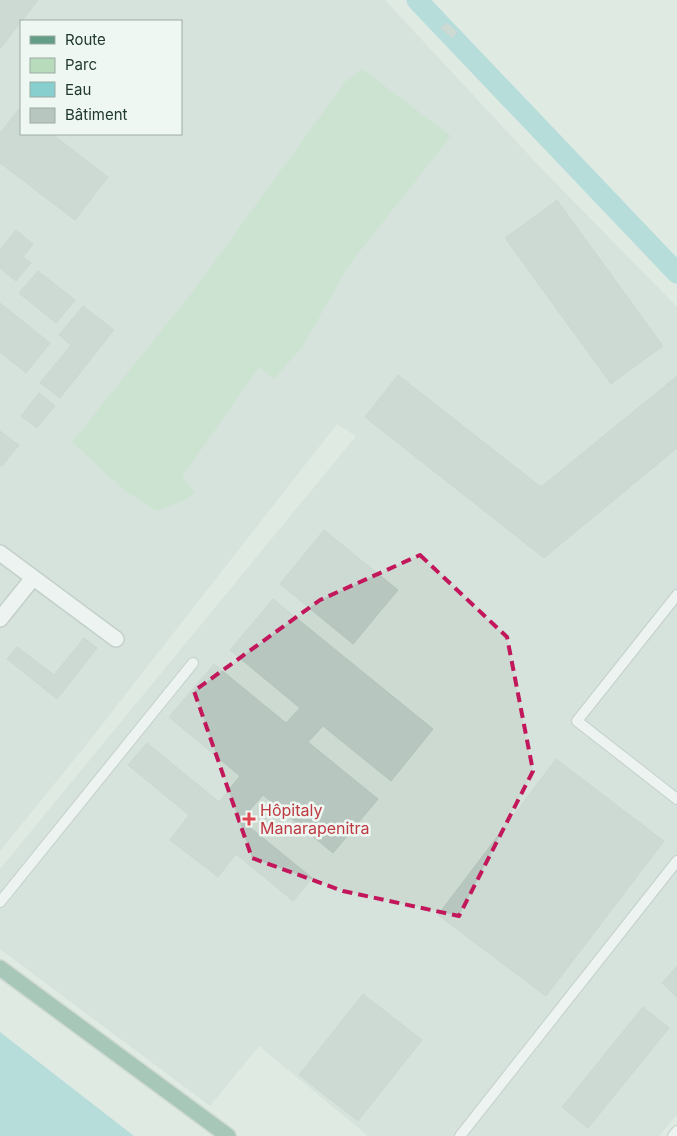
<svg xmlns="http://www.w3.org/2000/svg" width="677" height="1136" viewBox="0 0 677 1136" font-family="Inter,sans-serif">
  <style>
    .built { fill: #cddad2; fill-rule: evenodd }
    .green { fill: #b8dbbc }
    .water { fill: #87cece }
    .lines { fill: none; stroke-linecap: round; stroke-linejoin: round }
    .canal { stroke: #87cece; stroke-width: 21 }
    .building { fill: #b7c7bf; stroke: #b2c3b9 }
    .lane-casing { stroke: #a2b1a9; stroke-width: 12 }
    .street-casing { stroke: #a2b1a9; stroke-width: 18 }
    .primary-casing { stroke: #bcc4c1; stroke-width: 18 }
    .lane { stroke: #fff; stroke-width: 10 }
    .street { stroke: #fff; stroke-width: 15 }
    .primary { stroke: #649e86; stroke-width: 15 }
    .marked { fill: none; stroke: #c2185b; stroke-width: 4; stroke-dasharray: 10 6; stroke-linejoin: round }
    .health-dot { fill: #e0444e; stroke: #eff7f2; stroke-width: 2 }
    .labels { text-anchor: middle; dominant-baseline: central; stroke-width: 5; stroke-linejoin: round; paint-order: stroke }
    .health-label { font-size: 16px; fill: #be3a42; stroke: #eff7f2; text-anchor: start }
  </style>
  <rect width="100%" height="100%" fill="#dfeae3"/>
  <path class="built" d="M0,0H385L540,167L677,307V1115L659,1136H368L259,1046L210,1106L0,949V869L356,436L337,424L86,745L0,851ZM21,21H181V134H21Z"/>
  <path class="green" d="M362,69L451,136L349,265L303,346L274,379L259,367L182,477L195,493L184,500L157,511L126,492L72,442L193,291L345,82Z"/>
  <path class="water" d="M0,1032L134,1136H0Z"/>
  <g class="lines">
    <path class="canal" d="M417,0L677,273"/>
  </g>
  <g class="building">
    <path d="M0,0H38L0,49Z"/>
    <path d="M447,23L457,32L452,38L441,28Z"/>
    <path d="M20,108L21,109V134H52L108,177L75,220L0,163V133Z"/>
    <path d="M557,200L663,346L611,384L505,238Z"/>
    <path d="M16,230L33,244L23,257L31,263L16,281L0,268V250Z"/>
    <path d="M38,271L75,300L56,323L19,293Z"/>
    <path d="M0,303L50,343L26,373L0,352Z"/>
    <path d="M83,306L114,330L60,398L40,383L71,345L59,335Z"/>
    <path d="M398,375L541,487L677,376V448L544,558L365,417Z"/>
    <path d="M39,393L55,406L37,428L21,416Z"/>
    <path d="M0,431L19,445L2,466L0,465Z"/>
    <path d="M324,530L398,590L353,644L280,584Z"/>
    <path d="M273,599L433,729L391,781L323,726L308,742L378,799L333,853L263,795L241,820L312,878L293,901L236,854L218,877L170,840L189,815L128,765L147,743L219,802L240,776L169,717L214,664L286,723L300,708L230,650Z"/>
    <path d="M84,638L97,648L57,699L7,659L17,647L54,675Z"/>
    <path d="M556,759L664,841L546,996L438,915Z"/>
    <path d="M677,966V997L662,983Z"/>
    <path d="M363,994L422,1040L358,1121L299,1075Z"/>
    <path d="M643,1007L669,1028L588,1128L562,1107Z"/>
  </g>
  <g class="lines">
    <defs>
      <g id="lane">
        <path d="M677,595L577,721L677,799"/>
        <path d="M0,902L193,663"/>
        <path d="M460,1136L677,861"/>
        <path d="M673,1136L677,1131"/>
      </g>
      <g id="street">
        <path d="M0,553L116,639"/>
        <path d="M0,619L33,578"/>
      </g>
      <path id="primary" d="M0,968L228,1136"/>
    </defs>
    <use href="#lane" class="lane-casing"/>
    <use href="#street" class="street-casing"/>
    <use href="#primary" class="primary-casing"/>
    <use href="#lane" class="lane"/>
    <use href="#street" class="street"/>
    <use href="#primary" class="primary"/>
  </g>
  <path d="M0 0H677V1136H0ZM420,555L507,637L533,771L459,916L343,891L252,858L194,691L320,600Z" fill="#dfeae3" fill-opacity=".55" fill-rule="evenodd"/>
  <path class="marked" d="M420,555L507,637L533,771L459,916L343,891L252,858L194,691L320,600Z"/>
  <path class="health-dot" d="M246.5 811.5h5v5h5v5h-5v5h-5v-5h-5v-5h5z"/>
  <g class="labels">
    <g class="health-label">
      <text x="260" y="810">Hôpitaly<tspan x="260" dy="18">Manarapenitra</tspan></text>
    </g>
  </g>
  <rect x="20" y="20" width="162" height="115" fill="#eff7f2" stroke="#9caba4"/>
  <rect x="30" y="36" width="25" height="8" fill="#649e86" stroke="#9caba4"/>
  <text x="65" y="45" font-size="15" fill="#20392f">Route</text>
  <rect x="30" y="58" width="25" height="15" fill="#b8dbbc" stroke="#9caba4"/>
  <text x="65" y="70" font-size="15" fill="#20392f">Parc</text>
  <rect x="30" y="82" width="25" height="15" fill="#87cece" stroke="#9caba4"/>
  <text x="65" y="95" font-size="15" fill="#20392f">Eau</text>
  <rect x="30" y="108" width="25" height="15" fill="#b7c7bf" stroke="#9caba4"/>
  <text x="65" y="120" font-size="15" fill="#20392f">Bâtiment</text>
</svg>
